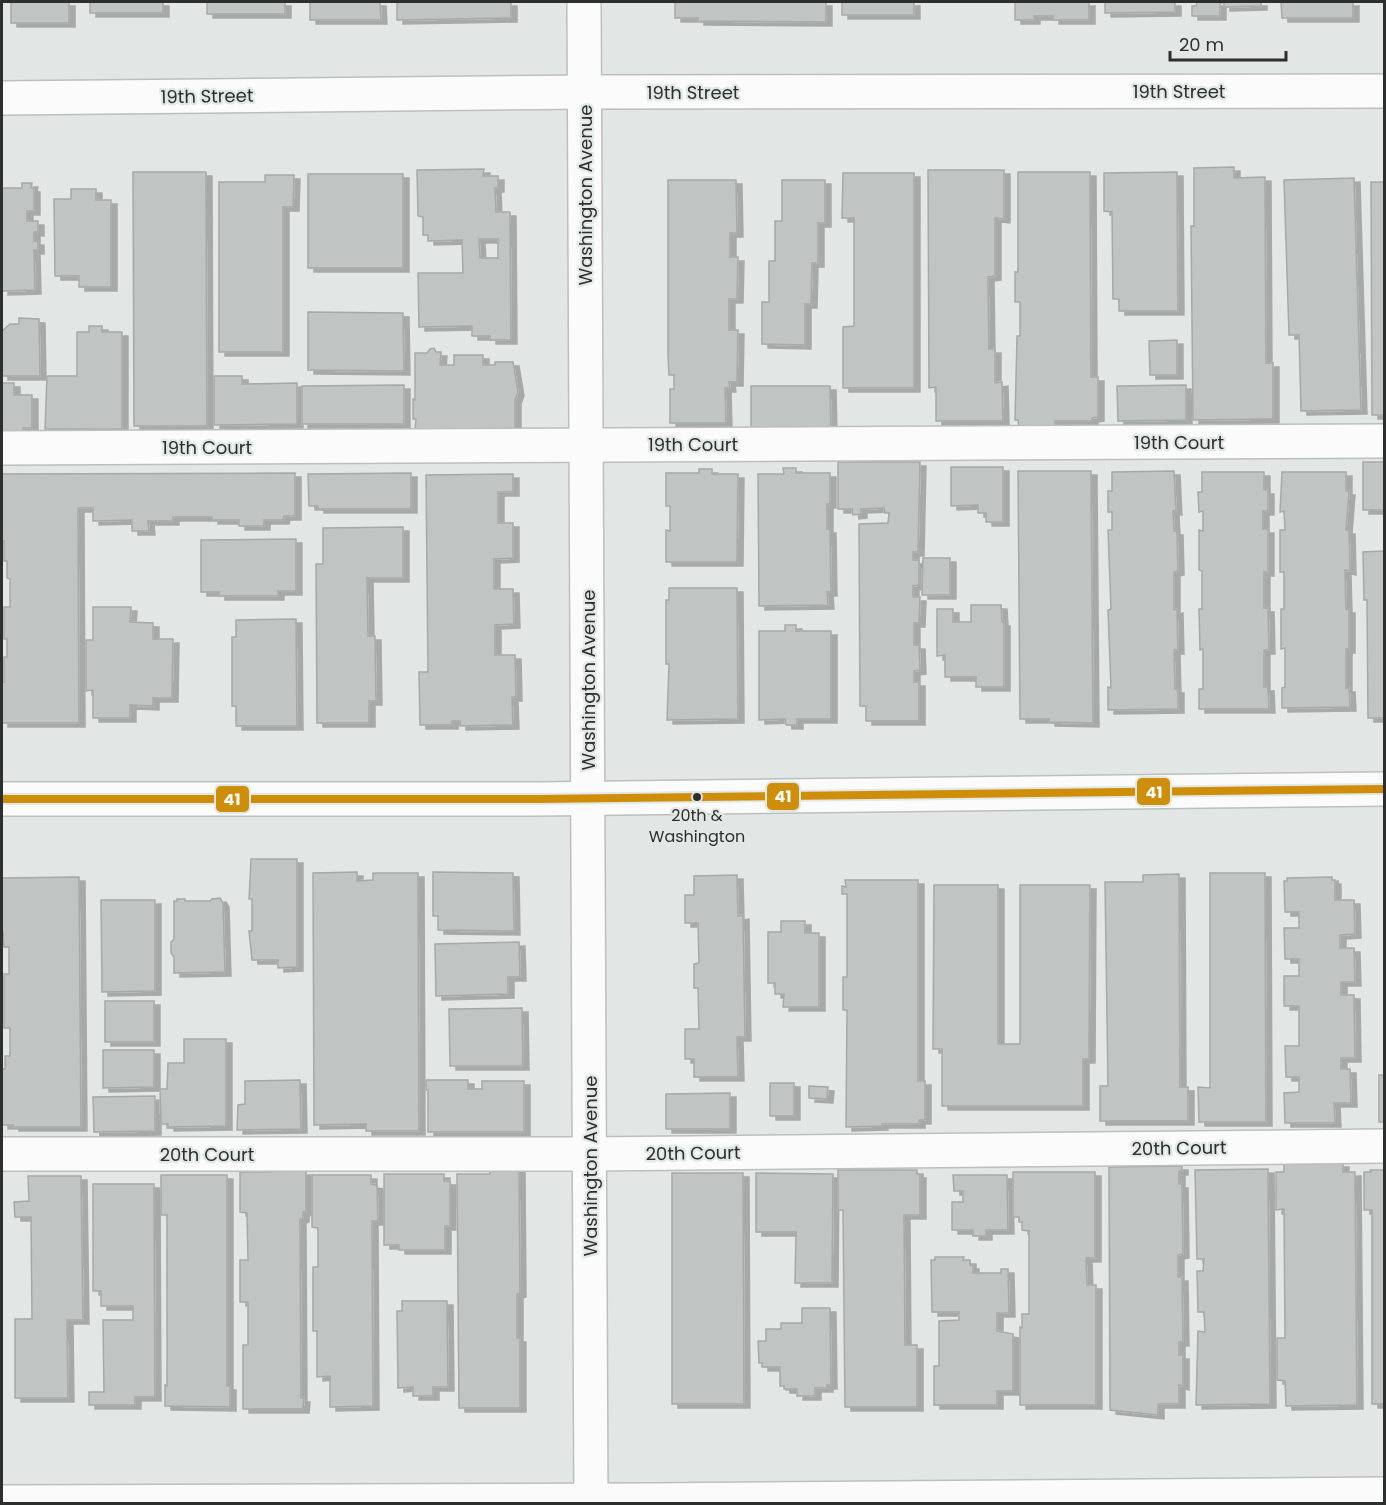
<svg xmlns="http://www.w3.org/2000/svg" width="1386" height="1505" viewBox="0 0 1386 1505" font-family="Poppins,sans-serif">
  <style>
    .building { fill: #c0c4c3; stroke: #a6a9a8; stroke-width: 1.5; fill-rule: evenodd; filter: url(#shadow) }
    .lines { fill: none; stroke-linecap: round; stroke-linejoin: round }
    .minor-casing { stroke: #bbbfbd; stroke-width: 36 }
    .minor { stroke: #fbfbfb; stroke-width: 33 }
    .bus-1-casing { stroke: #e1e8e6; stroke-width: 12 }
    .bus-1 { stroke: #ce8e09; stroke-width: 8 }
    .bus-dot { fill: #2c2f2e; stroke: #e1e8e6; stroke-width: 2 }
    .labels { text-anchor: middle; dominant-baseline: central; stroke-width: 4.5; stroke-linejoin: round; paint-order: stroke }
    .bus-label { font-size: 16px; fill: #2c2f2e; stroke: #e1e8e6 }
    .street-label { font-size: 18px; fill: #2c2f2e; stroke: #e1e8e6 }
    .line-badge { stroke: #e1e8e6; stroke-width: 2 }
    .badge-label { font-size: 16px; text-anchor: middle; font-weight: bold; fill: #fff }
  </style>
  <defs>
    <filter id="shadow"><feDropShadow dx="6" dy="4" stdDeviation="0" flood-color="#0004"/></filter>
  </defs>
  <rect width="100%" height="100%" fill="#e2e7e5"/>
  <g class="building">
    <rect x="11" y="2" width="58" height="21"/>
    <rect x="90" y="2" width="73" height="11"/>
    <rect x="207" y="2" width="78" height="12"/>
    <path d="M310,2H380L381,20H310Z"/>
    <path d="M397,2H511V18L397,20Z"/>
    <path d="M675,2H826V22L698,21V18H675Z"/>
    <rect x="842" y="2" width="72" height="13"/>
    <path d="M1015,2H1089V20H1053V16H1034V20H1015Z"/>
    <path d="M1105,2H1175V12L1105,13Z"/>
    <path d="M1197,2H1261V6L1224,7V3H1220V16H1192V6H1196Z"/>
    <path d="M1281,2H1353V18H1282Z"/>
    <path d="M1234,167V178L1265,177L1266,363H1273V419L1193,420L1191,226H1194V168Z"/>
    <path d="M484,169L483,176H498V188H495L496,212H510L511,340H490V336H472V326L419,327L418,273H463L462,240L428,241V235H423V217L418,216L417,170ZM479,239H498V258H480Z"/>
    <path d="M928,170H1004V219L995,218V276L988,277L989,349H995V383L1002,382L1003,421H936V387L929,388Z"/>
    <path d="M133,172H206L207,426H134Z"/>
    <path d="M1018,172H1090L1091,377H1098V417L1092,418V421H1055V428H1019L1018,420H1015L1017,336H1020V302H1015V272H1018Z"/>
    <path d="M1177,172L1178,311H1119V299H1113L1112,212L1104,211V173Z"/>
    <path d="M843,173H914V388H843V327L854,326V218H842Z"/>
    <rect x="308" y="174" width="95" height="94"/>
    <path d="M265,175H294L293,207H283V352H219V182H265Z"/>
    <path d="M1354,178L1361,410L1301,411L1299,335H1289L1284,180Z"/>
    <path d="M668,180H736L737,233H730V257H738L737,299H729V330H738L737,382H729L730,388H725L726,423H670V389H674V375H669L668,356Z"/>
    <path d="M782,180H825V223H818V263H812L811,304H805V345L762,344V302H769V261H775V221H782Z"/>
    <path d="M1371,182H1384V415H1372Z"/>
    <path d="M22,183H32L31,188H34V211H27V221H38V232H34V241H38V250H34L35,290L2,291V188H22Z"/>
    <path d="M71,189H96V200H111V287H79V276H55L54,199H71Z"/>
    <path d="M308,312L403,313L404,371L308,370Z"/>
    <path d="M19,318L39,319L40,376H2V331L10,324H19Z"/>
    <path d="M89,326H102V332H122V429H45L47,376H77V332H89Z"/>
    <path d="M1177,340V375H1150L1149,341Z"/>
    <path d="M434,348L436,352H441L440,365H454V355H483V365H495V362H513L518,392L515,400V431L415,430L416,419H413V399L415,400V353H427L430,349Z"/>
    <path d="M214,376H242V384L297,383V424L214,425Z"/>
    <path d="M2,383H14V395H32V428H23V433H2Z"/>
    <path d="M404,385V424H302V386Z"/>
    <path d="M1186,385V420L1118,421L1117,386Z"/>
    <path d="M751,386H830L831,430L751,431Z"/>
    <path d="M838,462H920L918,552H913V560H919V585L913,586V597H920L919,623H914V645H919L920,670L914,671V682H919V721H866V706H860L859,524L888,523L889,513H885L884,508L861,509V514L853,515L852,509H838Z"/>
    <rect x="1363" y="462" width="21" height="48"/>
    <path d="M951,467H1003V522H986V513H978V505L951,506Z"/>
    <path d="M783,468H796V473H830V504H827V529H830L831,592H827L828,605L759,606L758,474H784Z"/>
    <path d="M699,469H712V474H738L737,562H666V530L670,531V506H666V473H699Z"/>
    <path d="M1018,471H1091L1093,723L1049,722V719H1020Z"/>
    <path d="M1174,471L1176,511H1173L1174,531H1177L1178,571L1174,572V610L1177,609L1178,650H1174L1175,689H1178V709L1108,710V687L1111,688L1108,610L1111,609L1108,530H1112V512H1108V491H1112V472Z"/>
    <path d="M1202,472H1264V490H1268V511H1263V529H1268V572H1264V608H1268L1269,650H1264V687H1268L1269,709H1199V689H1203V649L1200,650L1199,609H1202V571L1199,570V530L1203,531V511L1199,512L1198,492H1202Z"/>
    <path d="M1282,472H1346V491H1349L1346,530H1349L1350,571L1345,570L1346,609H1349V649H1346V688H1349L1350,707L1282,708V688L1285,687V648L1281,649V609H1284V572H1280V530H1285L1284,511L1280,512Z"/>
    <path d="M295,473V516H284L283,520H264V526H239V520H212V517H173V521H148L149,531H132V520L93,521V508H78L79,723H2V683L4,682V657H7V639H4V607H10V579L7,578V561H4V541H2V474Z"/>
    <path d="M411,473V509H318V506H309L308,474Z"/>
    <path d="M513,474V492H498V523H513V558L494,559V589H513L514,624L495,625V655H515L516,697H512L513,725L460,726V721H452V725H420L419,672H428L426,475Z"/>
    <path d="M403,527V578H367L368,636H375L376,701H369V723H317L316,564H323V528Z"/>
    <path d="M296,539V591H278V596H219V592H201V540Z"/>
    <path d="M1384,551V718H1368L1367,600H1364L1363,552Z"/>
    <path d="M923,558H950V595H922Z"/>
    <path d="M669,588H737L738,719L667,720L669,664H666V600H669Z"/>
    <path d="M971,605H1001L1002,622H1004V687H976V677H945V655L937,656V609H953V622H971Z"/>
    <path d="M93,607H131L130,622L153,623V639H173L172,698H153V706L130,705V718H93V690L86,691V640H93Z"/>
    <path d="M296,619L297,726H236V706H232V637H236V620Z"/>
    <path d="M785,625H796V631H831V719H797V725H786L785,719L759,720V631H785Z"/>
    <path d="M251,859H297V967L278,968V960H252L249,931H252V899H249Z"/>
    <path d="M357,872V881L373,880V873H418L419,1131H366V1124L314,1125L313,873Z"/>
    <path d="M433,872L513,873L514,931L438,930V916H433Z"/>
    <path d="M1210,873H1265L1266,1122H1199L1198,1087L1210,1088Z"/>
    <path d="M1179,874L1180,1087H1188V1121H1100V1086H1108L1105,882H1143V875Z"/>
    <path d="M737,875L738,916L743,915L745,1037H737L738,1077H694V1059H685V1029H699L698,988H694V964L699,963L698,923H685V895H694V876Z"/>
    <path d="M79,877L81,1127H13V1125H2V1069H5V1056H10V1028H4V974H9V947H4L3,932H2V878Z"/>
    <path d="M1332,877V880H1335V900H1354L1355,934L1340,935V948H1354L1355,982H1341V995H1354L1355,1058H1341V1069H1350L1351,1103H1334L1335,1123H1285L1284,1093L1299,1092V1077H1286L1285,1046H1299V1006H1284V976H1299V959H1285L1284,928H1299V912H1285L1284,881H1287V878Z"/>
    <path d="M845,880H918V1081H925V1120H919V1124H882V1126L846,1127L847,1010H843V977H847V894H842V886L846,887Z"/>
    <path d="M934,885H998V1044H1020V885H1090L1089,1059H1083V1106H942V1049H933Z"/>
    <path d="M220,898L223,903L225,972L174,973V957L171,953V942L174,939V901H177V899H185V901H210L212,899Z"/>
    <path d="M101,900H155V991L102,992Z"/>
    <path d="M781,921H805V933H819V1007H783L784,994H775V983H768V932H781Z"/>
    <path d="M519,942L520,977H508V994L436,996L435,944Z"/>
    <rect x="105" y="1001" width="49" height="41"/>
    <path d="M522,1008L523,1066H450L449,1009Z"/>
    <path d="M184,1039H226V1126L168,1127V1124H161L160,1089H167L168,1063H184Z"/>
    <path d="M103,1050H154V1087L103,1088Z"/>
    <rect x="1379" y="1075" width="5" height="47"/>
    <path d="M300,1080L301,1129L237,1130L238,1105L245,1104V1081Z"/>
    <path d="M426,1080H468V1089H482V1081H524V1132H428V1090H426Z"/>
    <rect x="770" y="1083" width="24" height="33"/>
    <path d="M809,1086L828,1087L827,1099L809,1098Z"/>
    <path d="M730,1093V1129H666V1094Z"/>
    <path d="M155,1096V1131L94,1132L93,1097Z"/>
    <path d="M1343,1163V1172H1355L1357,1405L1286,1406L1285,1381L1277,1380V1338H1285L1284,1209L1276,1210V1172H1284V1164Z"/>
    <path d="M1182,1166V1171H1179V1184H1182L1183,1254L1178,1255V1277H1182L1183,1342H1179V1355H1183V1386L1179,1385V1404H1158V1415L1110,1410L1109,1167Z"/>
    <path d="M490,1168H519L520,1293L517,1294V1338H520V1408H459L457,1174H490Z"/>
    <path d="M1268,1169L1270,1404L1196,1405L1198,1331L1205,1332L1204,1312H1198L1197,1271H1203L1204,1259H1197L1195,1170Z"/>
    <path d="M838,1170H917V1174H920V1215H904L905,1345H917V1407H845L843,1210H838Z"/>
    <path d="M1370,1170H1384V1404H1372V1210H1364V1172H1371Z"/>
    <path d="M306,1171V1211L303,1212V1218L300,1219L301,1398H304L303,1409H243V1345H248V1302H240V1260H248L247,1213L240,1212V1172Z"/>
    <path d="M1013,1172H1095V1258H1086L1087,1285H1096V1405H1020V1327L1022,1328V1314H1029V1231L1022,1230V1222H1019V1217H1013Z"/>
    <path d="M672,1173H743L744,1404H672Z"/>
    <path d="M756,1173L833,1174L832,1283H795L796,1232H756Z"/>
    <path d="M384,1174H444V1181H450V1226H445V1250H399V1245H384Z"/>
    <path d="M161,1175H227V1386H230V1407L165,1406V1385L167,1386V1215H161Z"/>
    <path d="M312,1175H371V1184L377,1185L378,1221H372L373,1406L330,1407V1376L317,1377V1331H313V1267H318V1228L312,1227Z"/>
    <path d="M953,1175H1007L1008,1230H986V1236H973V1230H952V1202H963V1191H954Z"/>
    <path d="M28,1176H81L83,1320H67L68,1398H15V1319H32L31,1217H15L14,1202L29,1201Z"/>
    <path d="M93,1184H154L155,1397H135V1405H89V1392H104L103,1320H133V1306H101V1291H93Z"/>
    <path d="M935,1257H964L963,1260H970V1265H973V1273H1001V1269H1008L1009,1313H997V1331L1013,1334V1391H997V1405H934V1366H939V1321L959,1320V1312H932L931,1260H935Z"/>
    <path d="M402,1301H447L448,1387H433V1396H413V1387L398,1388L397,1311H402Z"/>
    <path d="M802,1308H830L831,1385H827V1388H815V1396H797V1389H784V1386H780V1367H762V1363H759L758,1341H766V1329H781V1323H802Z"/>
  </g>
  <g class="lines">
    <defs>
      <g id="minor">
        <path d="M584,2L591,1504"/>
        <path d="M2,98L585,92L1384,91"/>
        <path d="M2,448L1384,441"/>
        <path d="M2,799H539L1384,789"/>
        <path d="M2,1154H590L1384,1146"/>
        <path d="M2,1502L651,1500L1384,1494"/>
      </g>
    </defs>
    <use href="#minor" class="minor-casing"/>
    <use href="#minor" class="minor"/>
    <defs>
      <path id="bus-1" d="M2,799H539L1384,789"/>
    </defs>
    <use href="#bus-1" class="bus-1-casing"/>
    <use href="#bus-1" class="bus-1"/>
  </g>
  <circle class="bus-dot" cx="697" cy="797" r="5"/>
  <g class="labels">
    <g class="bus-label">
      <text x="697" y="815">20th &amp;<tspan x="697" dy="21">Washington</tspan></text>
    </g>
    <g class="street-label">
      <text x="1179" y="91">19th Street</text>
      <text x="693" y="92">19th Street</text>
      <text transform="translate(207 96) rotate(-1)">19th Street</text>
      <text transform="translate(585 195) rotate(-90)">Washington Avenue</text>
      <text x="1179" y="442">19th Court</text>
      <text x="693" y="444">19th Court</text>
      <text x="207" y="447">19th Court</text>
      <text transform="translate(588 680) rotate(-90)">Washington Avenue</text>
      <text transform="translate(1179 1148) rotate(-1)">20th Court</text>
      <text transform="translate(693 1153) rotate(-1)">20th Court</text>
      <text x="207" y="1154">20th Court</text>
      <text transform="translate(590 1166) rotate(-90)">Washington Avenue</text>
    </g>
  </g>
  <g class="line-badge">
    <rect x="1136" y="777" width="35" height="29" rx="6" fill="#ce8e09"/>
    <rect x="766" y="782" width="34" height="29" rx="6" fill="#ce8e09"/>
    <rect x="215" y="785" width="35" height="28" rx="6" fill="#ce8e09"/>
  </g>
  <g class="badge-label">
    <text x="1154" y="798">41</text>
    <text x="783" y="802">41</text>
    <text x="232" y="805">41</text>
  </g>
  <rect width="1386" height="1505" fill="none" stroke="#2c2f2e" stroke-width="6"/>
  <path d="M1170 51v9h116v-9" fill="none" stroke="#2c2f2e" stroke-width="3"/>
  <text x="1179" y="51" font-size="18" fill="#2c2f2e" stroke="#e1e8e6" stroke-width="4.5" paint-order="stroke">20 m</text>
</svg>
